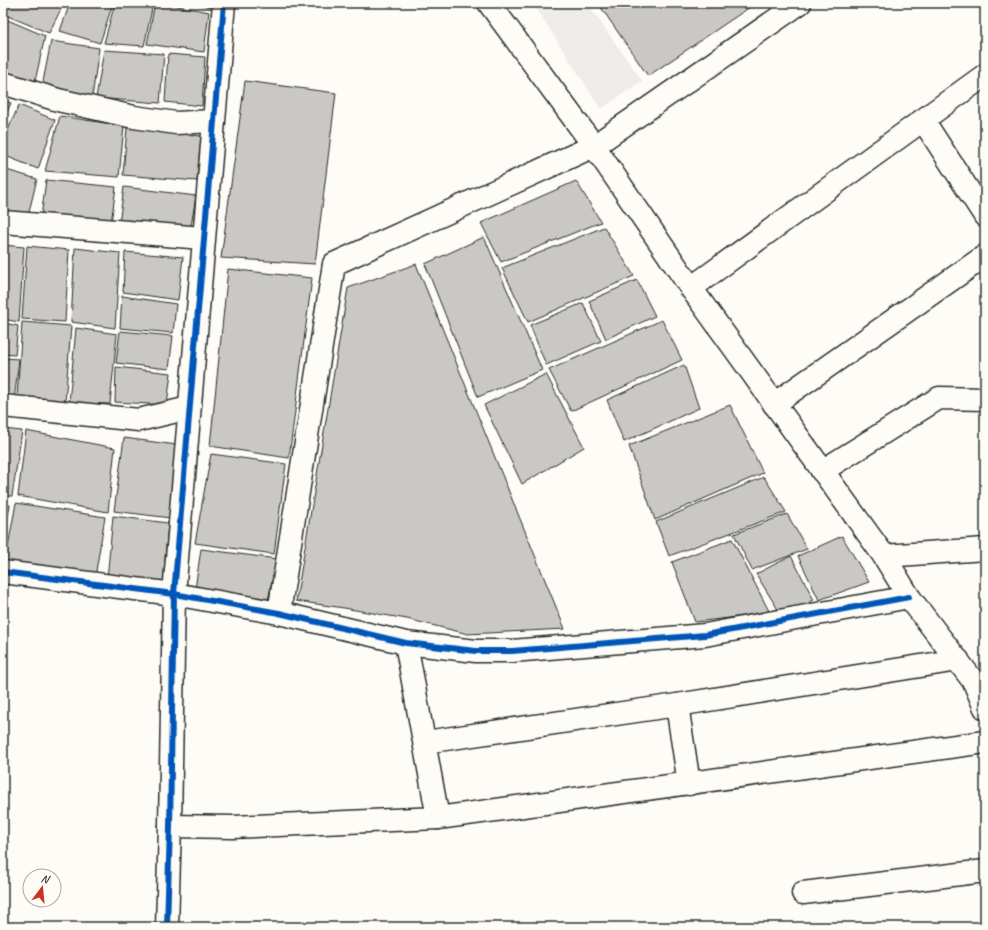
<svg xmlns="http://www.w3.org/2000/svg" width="988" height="930" viewBox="0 0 988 930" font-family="Caveat,sans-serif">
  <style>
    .built { fill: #edece8 }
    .building { fill: #c9c8c4; stroke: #2b2b2b }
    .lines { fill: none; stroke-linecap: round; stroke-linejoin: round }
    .minor-casing { stroke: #2b2b2b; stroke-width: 25 }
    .secondary-casing { stroke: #2b2b2b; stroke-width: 25 }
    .minor { stroke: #fdfcf7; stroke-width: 22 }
    .secondary { stroke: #fdfcf7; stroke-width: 22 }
    .cycleway-casing { stroke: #fdfcf7; stroke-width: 8 }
    .cycleway { stroke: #0057b8; stroke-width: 6 }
  </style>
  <rect width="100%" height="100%" fill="#fdfcf7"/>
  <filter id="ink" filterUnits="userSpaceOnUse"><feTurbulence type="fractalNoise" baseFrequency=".025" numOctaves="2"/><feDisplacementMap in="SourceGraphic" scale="8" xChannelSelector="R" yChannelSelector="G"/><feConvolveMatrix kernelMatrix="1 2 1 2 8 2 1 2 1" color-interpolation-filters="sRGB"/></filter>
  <g filter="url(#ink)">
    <path class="built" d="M533,3H587L642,81L601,109Z"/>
    <g class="building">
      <path d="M3,3H64L49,33L3,14Z"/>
      <path d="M70,3H113L100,43L60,31Z"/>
      <path d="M115,3L153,4L144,46L104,43Z"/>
      <path d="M155,3H162L209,12L204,52L147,44Z"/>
      <path d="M189,3H211V7Z"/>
      <path d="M598,3H756L648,76Z"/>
      <path d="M3,18L45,36L34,86L3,76Z"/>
      <path d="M51,41L99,48L92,98L42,87Z"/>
      <path d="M104,50L164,54L160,103L96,98Z"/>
      <path d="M168,54L205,57L202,106L165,102Z"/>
      <path d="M245,81L336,93L315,264L221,258Z"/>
      <path d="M3,100L11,103L3,121Z"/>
      <path d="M19,105L55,120L38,169L3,155V141Z"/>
      <path d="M60,116L124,126L119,177L45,171Z"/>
      <path d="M127,128L201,136L197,181L123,175Z"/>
      <path d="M3,169L37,179L28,216L3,211Z"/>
      <path d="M46,180L116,187L111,223L41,217Z"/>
      <path d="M576,181L601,222L501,262L481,223Z"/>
      <path d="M124,187L196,196L190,232L119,223Z"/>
      <path d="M604,227L634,276L528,322L502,268Z"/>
      <path d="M484,237L542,370L478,397L425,264Z"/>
      <path d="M3,245L24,247L19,322L3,319Z"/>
      <path d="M27,246L69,250L65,322L22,319Z"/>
      <path d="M75,248L120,253L115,328L71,322Z"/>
      <path d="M125,252L183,257L178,300L123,292Z"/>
      <path d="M416,264L565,629L468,634L407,619L344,608L296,601L348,288Z"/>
      <path d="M228,269L312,278L289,458L210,446Z"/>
      <path d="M637,280L655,316L606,339L589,301Z"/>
      <path d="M122,296L176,304L173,333L120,328Z"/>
      <path d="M583,303L601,341L546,365L530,325Z"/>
      <path d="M662,320L682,360L571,411L549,370Z"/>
      <path d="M22,322L71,326L65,403L17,399Z"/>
      <path d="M3,323L18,326L15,355L3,354Z"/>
      <path d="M76,328L117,334L110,404L69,403Z"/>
      <path d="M120,331L173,336L169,369L116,363Z"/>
      <path d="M3,358L19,359L14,401L3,399Z"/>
      <path d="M684,365L699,408L624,442L607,400Z"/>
      <path d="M116,367L171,373L167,405L115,402Z"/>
      <path d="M546,374L584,447L522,484L484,405Z"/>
      <path d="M730,405L763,473L655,520L629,446Z"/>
      <path d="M3,429L22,431L12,496H3Z"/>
      <path d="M26,431L115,448L108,512L18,496Z"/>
      <path d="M124,438L177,445L171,518L114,511Z"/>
      <path d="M211,454L286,464L274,554L195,543Z"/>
      <path d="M764,477L786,512L669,556L656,522Z"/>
      <path d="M16,503L105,517L95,577L5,563Z"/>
      <path d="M3,504L10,505L3,545Z"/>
      <path d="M787,514L807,549L752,570L734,534Z"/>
      <path d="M113,516L168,523L163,587L107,579Z"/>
      <path d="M842,536L869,582L819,600L798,556Z"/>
      <path d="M732,539L770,613L695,622L672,562Z"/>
      <path d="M201,549L277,559L268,600L195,589Z"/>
      <path d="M791,556L814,600L782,616L756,574Z"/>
    </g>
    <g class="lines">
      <defs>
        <g id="minor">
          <path d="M3,83L58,100L134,117L176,123L213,121"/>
          <path d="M923,120L985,216"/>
          <path d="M3,222L203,238"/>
          <path d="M691,288L985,75"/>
          <path d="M774,404L985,256"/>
          <path d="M3,406L139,420L189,408"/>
          <path d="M822,471L939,398L985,399"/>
          <path d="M884,556L985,549"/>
          <path d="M3,572L174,594L279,613L406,643L476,651H512L705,635L909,597"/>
          <path d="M279,613L334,264L594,146L800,3"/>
          <path d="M677,705L689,784"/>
          <path d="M425,742L677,705L958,660"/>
          <path d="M438,818L985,742"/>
          <path d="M170,826L233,827L438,818L406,643"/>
          <path d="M803,893L985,871"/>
          <path d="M167,927L170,826L174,594L224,3"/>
        </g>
        <path id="secondary" d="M489,3L594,146L691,288L884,556L909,597L974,682L985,708"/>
      </defs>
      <use href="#minor" class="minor-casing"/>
      <use href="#secondary" class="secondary-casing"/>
      <use href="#minor" class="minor"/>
      <use href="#secondary" class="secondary"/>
      <defs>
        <g id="cycleway">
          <path d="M3,572L174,594L279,613L406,643L476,651H512L705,635L909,597"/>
          <path d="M167,927L170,826L174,594L224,3"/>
        </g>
      </defs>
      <use href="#cycleway" class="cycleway-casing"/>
      <use href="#cycleway" class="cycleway"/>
    </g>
  </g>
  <rect width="988" height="930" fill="none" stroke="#fdfcf7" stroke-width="16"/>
  <rect x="8" y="8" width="972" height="914" fill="none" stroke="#2b2b2b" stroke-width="1.5" filter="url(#ink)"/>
  <g transform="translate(42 888) rotate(16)"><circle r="19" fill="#fdfcf7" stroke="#a9a8a5"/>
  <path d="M0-3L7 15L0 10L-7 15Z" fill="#c8321e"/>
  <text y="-6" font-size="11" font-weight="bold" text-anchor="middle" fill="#2b2b2b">N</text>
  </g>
</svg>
